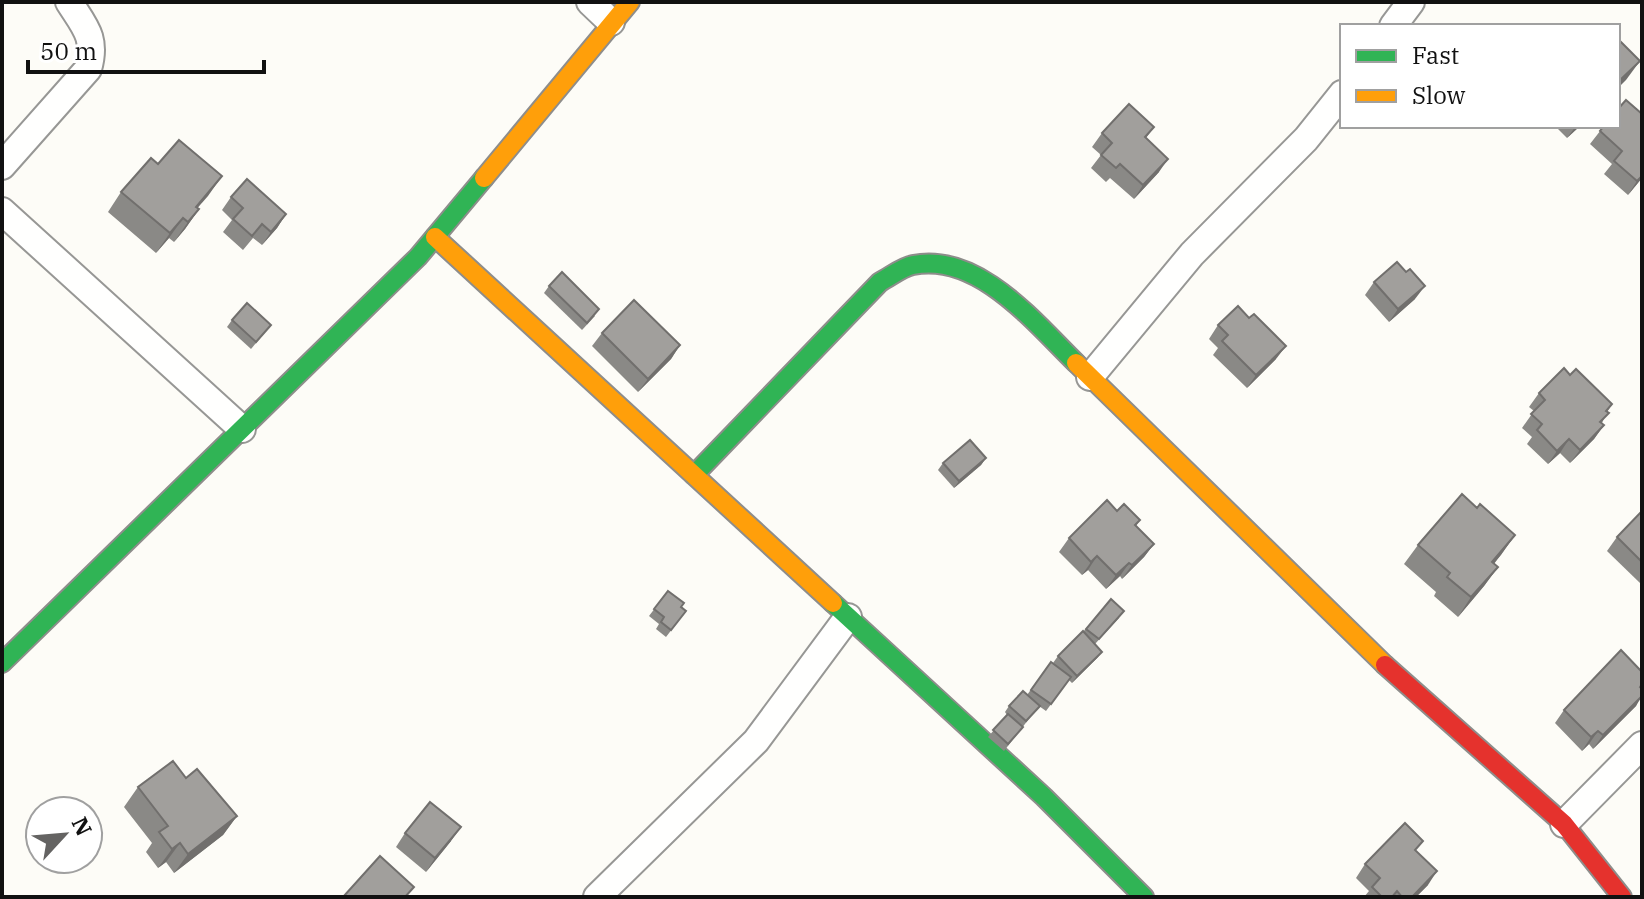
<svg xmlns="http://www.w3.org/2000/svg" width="1644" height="899" viewBox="0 0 1644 899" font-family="'IBM Plex Serif',serif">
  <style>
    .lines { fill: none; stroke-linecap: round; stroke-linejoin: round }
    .street-casing { stroke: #979795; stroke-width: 30 }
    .fast-casing { stroke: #8e8d8b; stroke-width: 22 }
    .slow-casing { stroke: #8e8d8b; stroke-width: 22 }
    .jam-casing { stroke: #8e8d8b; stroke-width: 22 }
    .street { stroke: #fffffe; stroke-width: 26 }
    .fast { stroke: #30b455; stroke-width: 18 }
    .slow { stroke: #ff9f0a; stroke-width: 18 }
    .jam { stroke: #e5322d; stroke-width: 18 }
    .wall { fill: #8a8986 }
    .shaded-wall { fill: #716f6d }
    .building { fill: #a19f9c; stroke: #716f6d; stroke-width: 2 }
  </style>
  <rect width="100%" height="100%" fill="#fdfcf7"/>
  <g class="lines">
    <defs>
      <g id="street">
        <path d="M590,2L611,22"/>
        <path d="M1393,26L1411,2"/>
        <path d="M2,166L88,69C97,38 85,27 69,2"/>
        <path d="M2,211L242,429"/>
        <path d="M1090,377L1192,254L1306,139L1342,94"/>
        <path d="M1564,824L1642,745"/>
        <path d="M597,897L756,741L848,617"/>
      </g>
      <g id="fast">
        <path d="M694,475L880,282C890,277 902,267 913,265C978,252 1034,322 1076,363"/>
        <path d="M833,603L1044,797L1144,897"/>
        <path d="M2,663L418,257L484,178"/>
      </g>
      <g id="slow">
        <path d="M484,178L630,2"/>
        <path d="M435,237L833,603"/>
        <path d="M1076,363L1385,665"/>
      </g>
      <path id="jam" d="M1385,665L1564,824L1622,897"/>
    </defs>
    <use href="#street" class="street-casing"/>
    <use href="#fast" class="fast-casing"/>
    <use href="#slow" class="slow-casing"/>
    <use href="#jam" class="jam-casing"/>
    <use href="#street" class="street"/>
    <use href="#fast" class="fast"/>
    <use href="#slow" class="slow"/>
    <use href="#jam" class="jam"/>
  </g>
  <g class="wall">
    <path d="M1555,126H1580L1567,138Z"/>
    <path d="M1604,126L1642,178L1628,195L1604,174L1612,164L1590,144Z"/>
    <path d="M1154,127L1146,138L1159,172L1134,199L1110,178L1106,182L1091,168L1101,155L1092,147L1102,133Z"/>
    <path d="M158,164L222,176L197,208L199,209L185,229L174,242L169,238L156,253L108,212L121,192Z"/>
    <path d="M231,197L286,214L277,228L262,245L253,238L243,250L223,232L232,220L222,210Z"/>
    <path d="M1374,282L1415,299L1389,322L1365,295Z"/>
    <path d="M549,286L595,316L582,330L544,293Z"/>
    <path d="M1249,318L1276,359L1247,388L1213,355L1218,348L1209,339L1218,325Z"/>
    <path d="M232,320L271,325L251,349L227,327Z"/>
    <path d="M602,333L680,345L671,359L638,392L592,346Z"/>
    <path d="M1570,375L1612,404L1607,412L1602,423L1604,425L1594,439L1570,463L1560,453L1548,464L1527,444L1532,437L1522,428L1534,411L1529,407L1539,393Z"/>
    <path d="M986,458L981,465L954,488L938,470L943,463Z"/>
    <path d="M1477,508L1515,535L1494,564L1498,567L1484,586L1458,617L1434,596L1436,592L1404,564L1418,545Z"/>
    <path d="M1117,511L1140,520L1136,526L1154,544L1144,557L1122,579L1120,576L1106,589L1088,570L1082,575L1059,552L1069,538Z"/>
    <path d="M1642,511V583L1641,584L1607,551L1617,537Z"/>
    <path d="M668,591L686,611L666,637L656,629L659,624L649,616Z"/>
    <path d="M1111,599L1119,618L1095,644L1102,652L1097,658L1072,683L1069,680L1046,711L1039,706L1004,751L988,737L1007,715L1005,712L1009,706L1027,695L1051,662L1053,663L1058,656L1083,632Z"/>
    <path d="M1642,672V687L1636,706L1593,749L1589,744L1582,751L1555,723L1564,710Z"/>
    <path d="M186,778L237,816L223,835L174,873L166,862L158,868L146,852L152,843L124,807L138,787Z"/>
    <path d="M405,833L451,841L426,872L396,847Z"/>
    <path d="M1416,851L1428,885L1416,897H1364L1369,891L1356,878L1365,864Z"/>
  </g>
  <g class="shaded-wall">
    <path d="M1640,61L1626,80L1618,88V82Z"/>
    <path d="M1576,126H1580L1567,138Z"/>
    <path d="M1168,159L1159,172L1134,199L1143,185Z"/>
    <path d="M222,176L208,196L186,221L196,207Z"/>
    <path d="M1642,176V178L1628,195L1637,181Z"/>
    <path d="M199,209L185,229L174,242L188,222Z"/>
    <path d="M286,214L277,228L262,245L271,232Z"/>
    <path d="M183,218L169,238L156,253L170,233Z"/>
    <path d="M1425,286L1415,299L1389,322L1398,309Z"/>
    <path d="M680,345L671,359L638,392L648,379Z"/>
    <path d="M1286,346L1276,359L1247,388L1256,375Z"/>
    <path d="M1604,425L1594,439L1570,463L1580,450Z"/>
    <path d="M1569,439L1560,453L1548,464L1557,451Z"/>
    <path d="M986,458L981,465L954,488L959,481Z"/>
    <path d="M1515,535L1501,555L1478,582L1492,562Z"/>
    <path d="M1154,544L1144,557L1122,579L1132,565Z"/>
    <path d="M1097,556L1088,570L1082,575L1091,562Z"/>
    <path d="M1129,563L1120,576L1106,589L1116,575Z"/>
    <path d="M1498,567L1484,586L1458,617L1471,597Z"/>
    <path d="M1102,652L1097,658L1072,683L1077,676Z"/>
    <path d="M1642,696L1636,706L1593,749L1603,735Z"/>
    <path d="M1598,731L1589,744L1582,751L1591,737Z"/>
    <path d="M237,816L223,835L174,873L188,854Z"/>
    <path d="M461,827L451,841L426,872L435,858Z"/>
    <path d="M180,843L166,862L158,868L172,849Z"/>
    <path d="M1437,871L1428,885L1416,897H1412Z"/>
  </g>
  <g class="building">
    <path d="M1618,39L1640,61L1618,82Z"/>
    <path d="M1626,100L1642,114V176L1637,181L1614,161L1622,151L1600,131L1604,126H1618V109Z"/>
    <path d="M1129,104L1154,127L1145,137L1168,159L1143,185L1120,164L1116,168L1101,155L1112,143L1102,133Z"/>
    <path d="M179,140L222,176L196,207L199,209L188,222L183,218L170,233L121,192L151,158L158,164Z"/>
    <path d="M247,179L286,214L271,232L262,224L252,236L233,219L243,208L231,197Z"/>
    <path d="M1397,262L1406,272L1410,269L1425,286L1398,309L1374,282Z"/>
    <path d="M562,272L599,309L587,323L549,286Z"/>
    <path d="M634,300L680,345L648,379L602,333Z"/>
    <path d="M247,303L271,325L256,342L232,320Z"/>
    <path d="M1238,306L1249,318L1254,314L1286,346L1256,375L1222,341L1228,335L1218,325Z"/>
    <path d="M1564,368L1570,375L1576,369L1612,404L1606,411L1609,413L1600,422L1604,425L1580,450L1569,439L1557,451L1537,430L1542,424L1531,414L1545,400L1539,393Z"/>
    <path d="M970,440L986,458L959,481L943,463Z"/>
    <path d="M1462,494L1477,508L1480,504L1515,535L1492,562L1498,567L1471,597L1447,577L1450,573L1418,545Z"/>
    <path d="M1107,500L1117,511L1124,504L1140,520L1135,525L1154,544L1132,565L1129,563L1116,575L1097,556L1091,562L1069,538Z"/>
    <path d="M1642,511V562L1617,537Z"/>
    <path d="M668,591L684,603L681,607L686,611L671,630L661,622L664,617L654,609Z"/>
    <path d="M1111,599L1124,611L1099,639L1086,629Z"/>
    <path d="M1083,631L1102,652L1077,676L1058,656Z"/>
    <path d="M1621,650L1642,672V684L1640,687L1642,689V696L1603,735L1598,731L1591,737L1564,710Z"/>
    <path d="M1051,662L1071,677L1051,704L1031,690Z"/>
    <path d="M1023,691L1040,706L1026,721L1009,706Z"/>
    <path d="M1008,714L1023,727L1008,744L993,730Z"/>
    <path d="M173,761L186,778L197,769L237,816L188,854L180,843L172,849L159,832L168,826L138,787Z"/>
    <path d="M430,802L461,827L435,858L405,833Z"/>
    <path d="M1405,823L1423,841L1415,850L1437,871L1412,897H1402L1397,891L1392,897H1382L1372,887L1380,878L1365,864Z"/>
    <path d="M380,856L414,887L405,897H343Z"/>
  </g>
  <rect width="1644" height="899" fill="none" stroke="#111111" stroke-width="8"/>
  <rect x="1340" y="24" width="280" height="104" fill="#ffffff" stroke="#a0a0a0" stroke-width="2"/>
  <rect x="1356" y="50" width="40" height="12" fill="#30b455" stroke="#a0a0a0" stroke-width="2"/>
  <text x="1412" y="64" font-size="24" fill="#111111">Fast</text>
  <rect x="1356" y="90" width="40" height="12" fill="#ff9f0a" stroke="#a0a0a0" stroke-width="2"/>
  <text x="1412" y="104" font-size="24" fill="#111111">Slow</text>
  <g transform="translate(64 835) rotate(64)"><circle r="38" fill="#ffffff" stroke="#a0a0a0" stroke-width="2"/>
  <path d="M0-6L14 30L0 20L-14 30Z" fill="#646362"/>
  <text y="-12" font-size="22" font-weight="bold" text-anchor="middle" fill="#111111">N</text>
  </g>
  <path d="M28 60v12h236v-12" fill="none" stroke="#111111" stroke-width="4"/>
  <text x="40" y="60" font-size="24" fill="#111111" stroke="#ffffff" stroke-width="6" paint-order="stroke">50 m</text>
</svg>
